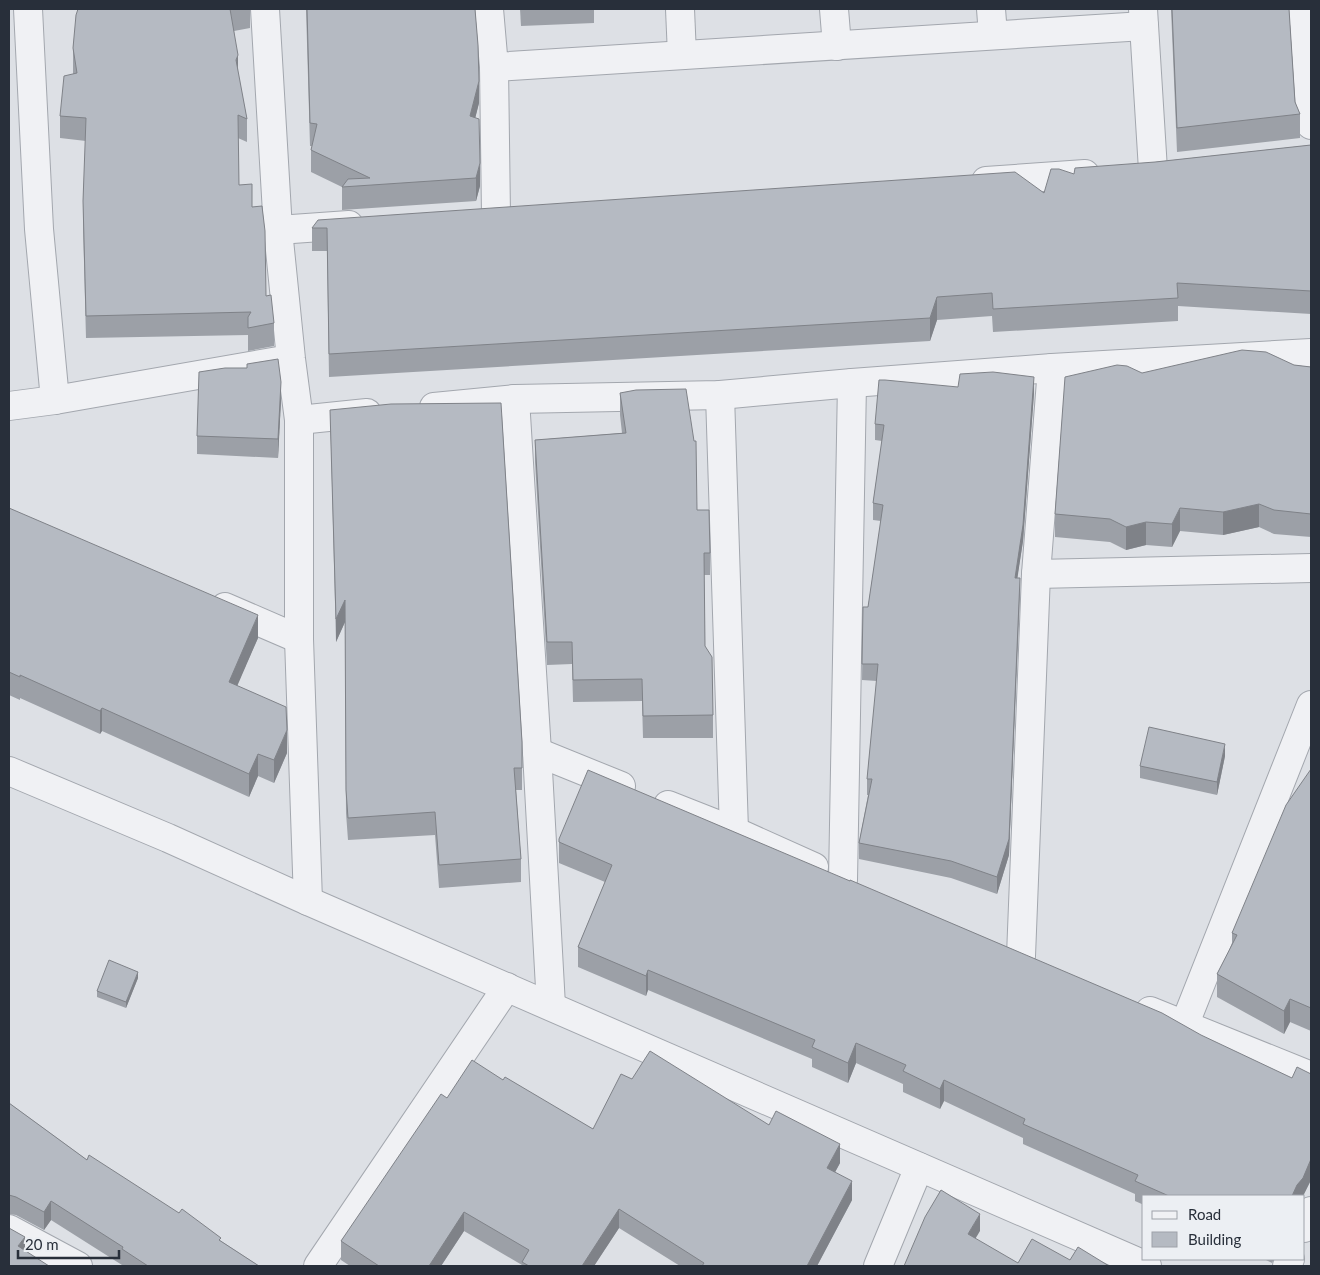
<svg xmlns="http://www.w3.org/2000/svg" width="1320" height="1275" viewBox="0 0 1320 1275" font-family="Lato,sans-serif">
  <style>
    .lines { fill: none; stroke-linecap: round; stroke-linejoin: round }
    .minor-casing { stroke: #a3a7ae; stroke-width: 30 }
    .tertiary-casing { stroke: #a3a7ae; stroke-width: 30 }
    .minor { stroke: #f0f1f4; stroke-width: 28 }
    .tertiary { stroke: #f0f1f4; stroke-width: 28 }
    .wall { fill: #9ca0a7 }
    .shaded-wall { fill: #7f8288 }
    .building { fill: #b5bac2; stroke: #7f8288 }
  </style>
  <rect width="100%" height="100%" fill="#dde0e5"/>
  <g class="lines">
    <defs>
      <g id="minor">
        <path d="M28,9L39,229L55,400"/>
        <path d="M265,9L278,230L291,359L299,420V639L308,901"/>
        <path d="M489,9L494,67L496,215"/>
        <path d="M680,9L682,55"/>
        <path d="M834,9L837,46"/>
        <path d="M991,9L993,35"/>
        <path d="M1143,9L1153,170"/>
        <path d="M1303,9L1311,125"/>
        <path d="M494,67L1144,26"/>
        <path d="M986,181L1085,174"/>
        <path d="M278,230L349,225"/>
        <path d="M720,395L734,831"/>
        <path d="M515,399L537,752L551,1006"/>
        <path d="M9,406L55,400L284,360"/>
        <path d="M434,407L515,399L720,395L852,383L1052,368L1311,353"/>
        <path d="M299,420L367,413"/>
        <path d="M1036,574L1311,568"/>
        <path d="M225,607L299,639"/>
        <path d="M537,752L621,786"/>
        <path d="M668,805L734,831L814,867"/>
        <path d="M843,880L852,383"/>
        <path d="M1021,956L1036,574L1052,368"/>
        <path d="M1150,1011L1311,1076"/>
        <path d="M1184,1026L1311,705"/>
        <path d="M1304,1228L1311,1211"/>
        <path d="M9,1229L78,1266"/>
        <path d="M318,1266L507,987"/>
        <path d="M878,1266L919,1167"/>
        <path d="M1287,1266L1290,1259"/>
      </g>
      <path id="tertiary" d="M9,771L168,838L308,901L1147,1266"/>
    </defs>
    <use href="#minor" class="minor-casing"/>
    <use href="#tertiary" class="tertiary-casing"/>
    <use href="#minor" class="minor"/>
    <use href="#tertiary" class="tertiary"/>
  </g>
  <g class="wall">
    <path d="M77,9H250V28L234,31L238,74L247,119V142L238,138L239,185L252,207L266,296L274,323V346L248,351V335L86,338L83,224V201L86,141L60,138V116L73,74V48L78,9Z"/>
    <path d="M306,9H475L479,103L475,118L480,186L476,201L342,210V187L311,172V150L312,146H310Z"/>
    <path d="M520,9H594V23L521,26Z"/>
    <path d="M1171,9H1289L1295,102L1300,114V138L1177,152Z"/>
    <path d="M1311,145V314L1178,306V321L993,332L992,316L937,320L930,341L329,377L327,251H312V228L1044,193L1074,174L1155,162Z"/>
    <path d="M1294,365L1311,367V537L1274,534L1259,527L1223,535L1180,531L1172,547L1146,545L1126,550L1110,542L1055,537V514L1142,373Z"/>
    <path d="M620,393L697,510L710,553V575H704L705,646L713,715V738H643L642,701L573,702L572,664L547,665L535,462V440L622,433L620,415Z"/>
    <path d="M1034,393L1023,541L1017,578L1020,595L1009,855L997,894L951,878L859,859V843L868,795H867V779L877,681L862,680L863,607H868L881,521L873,520V503L882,441L875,440V424Z"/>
    <path d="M281,400L278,458L197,454V436Z"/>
    <path d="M330,410L522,742V790H516L521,859V882L439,888L435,835L348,840L346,813L345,622L336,642Z"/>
    <path d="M9,508L258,638L237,685L287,753L274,783L258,776L249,797L102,731L100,734L20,698V700L9,695Z"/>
    <path d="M1225,756L1217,795L1140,778V766Z"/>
    <path d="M1311,769V1031L1290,1022L1284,1034L1217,997V974L1232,946V933Z"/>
    <path d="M559,839L1311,1180L1303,1196H1144V1205L1135,1201V1194L1023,1144V1138L944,1101L940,1109L903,1092V1084L856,1063L848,1083L812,1067V1059L648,990L646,996L578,967V947L605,882L559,863Z"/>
    <path d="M138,978L126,1008L97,997V991Z"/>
    <path d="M632,1079L769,1125L840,1163L835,1172L852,1200L817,1266H680L619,1228L594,1266H522V1265L464,1231L441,1266H350L341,1260V1241L447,1098L503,1080L593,1129Z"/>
    <path d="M9,1103L87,1160L221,1241L259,1266H122V1265L51,1220L44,1230L16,1215L9,1214Z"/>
    <path d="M1264,1259H1274L1272,1263Z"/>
  </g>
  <g class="shaded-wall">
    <path d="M238,55V77L236,60Z"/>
    <path d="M479,81V103L470,139V116Z"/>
    <path d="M480,163V186L476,201V178Z"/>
    <path d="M937,297V320L930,341V318Z"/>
    <path d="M1034,377V393L1023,541L1015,594V578Z"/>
    <path d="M281,382V400L278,458V439Z"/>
    <path d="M1259,504V527L1223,535V512Z"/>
    <path d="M1180,508V531L1172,547V524Z"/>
    <path d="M1146,522V545L1126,550V527Z"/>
    <path d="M1020,578L1009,855L997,894V877Z"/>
    <path d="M345,600V622L336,642V619Z"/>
    <path d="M258,615V638L229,705V682Z"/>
    <path d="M102,708V731L100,734V711Z"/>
    <path d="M287,730V753L274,783V760Z"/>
    <path d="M1225,744V756L1217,795V782Z"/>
    <path d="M258,754V776L249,797V774Z"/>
    <path d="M648,970V990L646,996V976Z"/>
    <path d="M138,972V978L126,1008V1002Z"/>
    <path d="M1290,999V1022L1284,1034V1011Z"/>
    <path d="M856,1043V1063L848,1083V1063Z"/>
    <path d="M944,1080V1101L940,1109V1089Z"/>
    <path d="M840,1144V1163L827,1187V1168Z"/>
    <path d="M1311,1159V1180L1303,1196H1292L1297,1185Z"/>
    <path d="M852,1181V1200L817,1266H807Z"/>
    <path d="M51,1201V1220L44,1230V1212Z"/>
    <path d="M619,1209V1228L594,1266H582Z"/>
    <path d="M464,1212V1231L441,1266H429Z"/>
    <path d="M980,1214V1231L968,1251V1234Z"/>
    <path d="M25,1237V1255L18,1246Z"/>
  </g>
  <g class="building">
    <path d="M78,9H232H230L238,55L236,60L247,119L238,115L239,185L252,184V207L262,206L265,231L266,296L271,295L274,323L248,328V317L251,312L86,316L83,201L86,118L60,116L64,76L77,73L73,48L76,15Z"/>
    <path d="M307,9H475L478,45L479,81L470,116L479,119L480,163L476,178L342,187L348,179L370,178L311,150L317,124L310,123Z"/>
    <path d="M1172,9H1289L1295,102L1300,114L1177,128Z"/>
    <path d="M1311,145V291L1177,283L1178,298L993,309L992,293L937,297L930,318L329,354L327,228H312L318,220L1015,172L1044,193L1051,169H1059L1074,174L1075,168L1155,162Z"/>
    <path d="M1242,350L1266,352L1294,365L1311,367V514L1274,510L1259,504L1223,512L1180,508L1172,524L1146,522L1126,527L1110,519L1055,514L1065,377L1117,365L1127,366L1142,373Z"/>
    <path d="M278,359L281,382L278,439L197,436L199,372L225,368H247V364Z"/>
    <path d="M993,372L1034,377L1023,525L1015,578H1020L1009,839L997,877L951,861L859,843L872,779H867L878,664H862L863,607H868L883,505L873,503L884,425L875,424L879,380H885L958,387L960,374Z"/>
    <path d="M686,389L694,441H696L697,510H709L710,553H704L705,646L712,657L713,715L643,716L642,679L573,680L572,642H547L535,440L626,433L620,393L636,390Z"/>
    <path d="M501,403L522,742V768H514L521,859L439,865L435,812L348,818L346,790L345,600L336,619L330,410L391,404Z"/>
    <path d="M9,508L258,615L229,682L286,707L287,730L274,760L258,754L249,774L102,708L100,711L20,675V677L9,672Z"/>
    <path d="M1149,727L1225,744L1217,782L1140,766Z"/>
    <path d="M1311,769V1008L1290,999L1284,1011L1217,974L1237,935L1232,933L1286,805Z"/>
    <path d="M588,770L850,881V880L1162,1013L1201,1035L1292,1078L1297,1067L1311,1074V1159L1303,1178L1297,1185L1292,1196H1169L1135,1181L1138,1175L1023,1124L1025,1119L944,1080L940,1089L903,1071L906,1065L856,1043L848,1063L812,1047L815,1040L648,970L646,976L578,947L612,865L559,842V839Z"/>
    <path d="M109,960L138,972L126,1002L97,991Z"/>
    <path d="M650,1051L769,1125L776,1111L840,1144L827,1168L852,1181L807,1266H702L704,1263L619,1209L582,1266H529L522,1262L529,1250L464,1212L429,1266H379L341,1241L441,1094L447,1098L472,1060L503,1080L505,1077L593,1129L621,1074L632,1079Z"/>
    <path d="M9,1103L87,1160L89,1155L179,1213L182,1209L221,1238L219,1240L259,1266H148L122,1249L123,1247L51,1201L44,1212L16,1197L9,1195Z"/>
    <path d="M941,1190L980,1214L968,1234L1018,1263L1032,1239L1070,1260L1078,1247L1109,1266H904L925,1217Z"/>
    <path d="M9,1228L25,1237L18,1246L49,1266H9Z"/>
  </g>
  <rect width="1320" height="1275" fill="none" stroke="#282f3a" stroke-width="20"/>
  <rect x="1142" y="1195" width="162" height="65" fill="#eceff3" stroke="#9ea2a9"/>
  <rect x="1152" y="1211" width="25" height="8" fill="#f0f1f4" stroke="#9ea2a9"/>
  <text x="1188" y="1220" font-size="15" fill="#282f3a">Road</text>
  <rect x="1152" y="1232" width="25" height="15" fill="#b5bac2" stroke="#9ea2a9"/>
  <text x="1188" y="1245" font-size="15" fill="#282f3a">Building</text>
  <path d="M18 1250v8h101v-8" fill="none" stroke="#282f3a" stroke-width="2.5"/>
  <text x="25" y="1250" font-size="15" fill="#282f3a" stroke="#eceff3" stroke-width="4" paint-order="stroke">20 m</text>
</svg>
